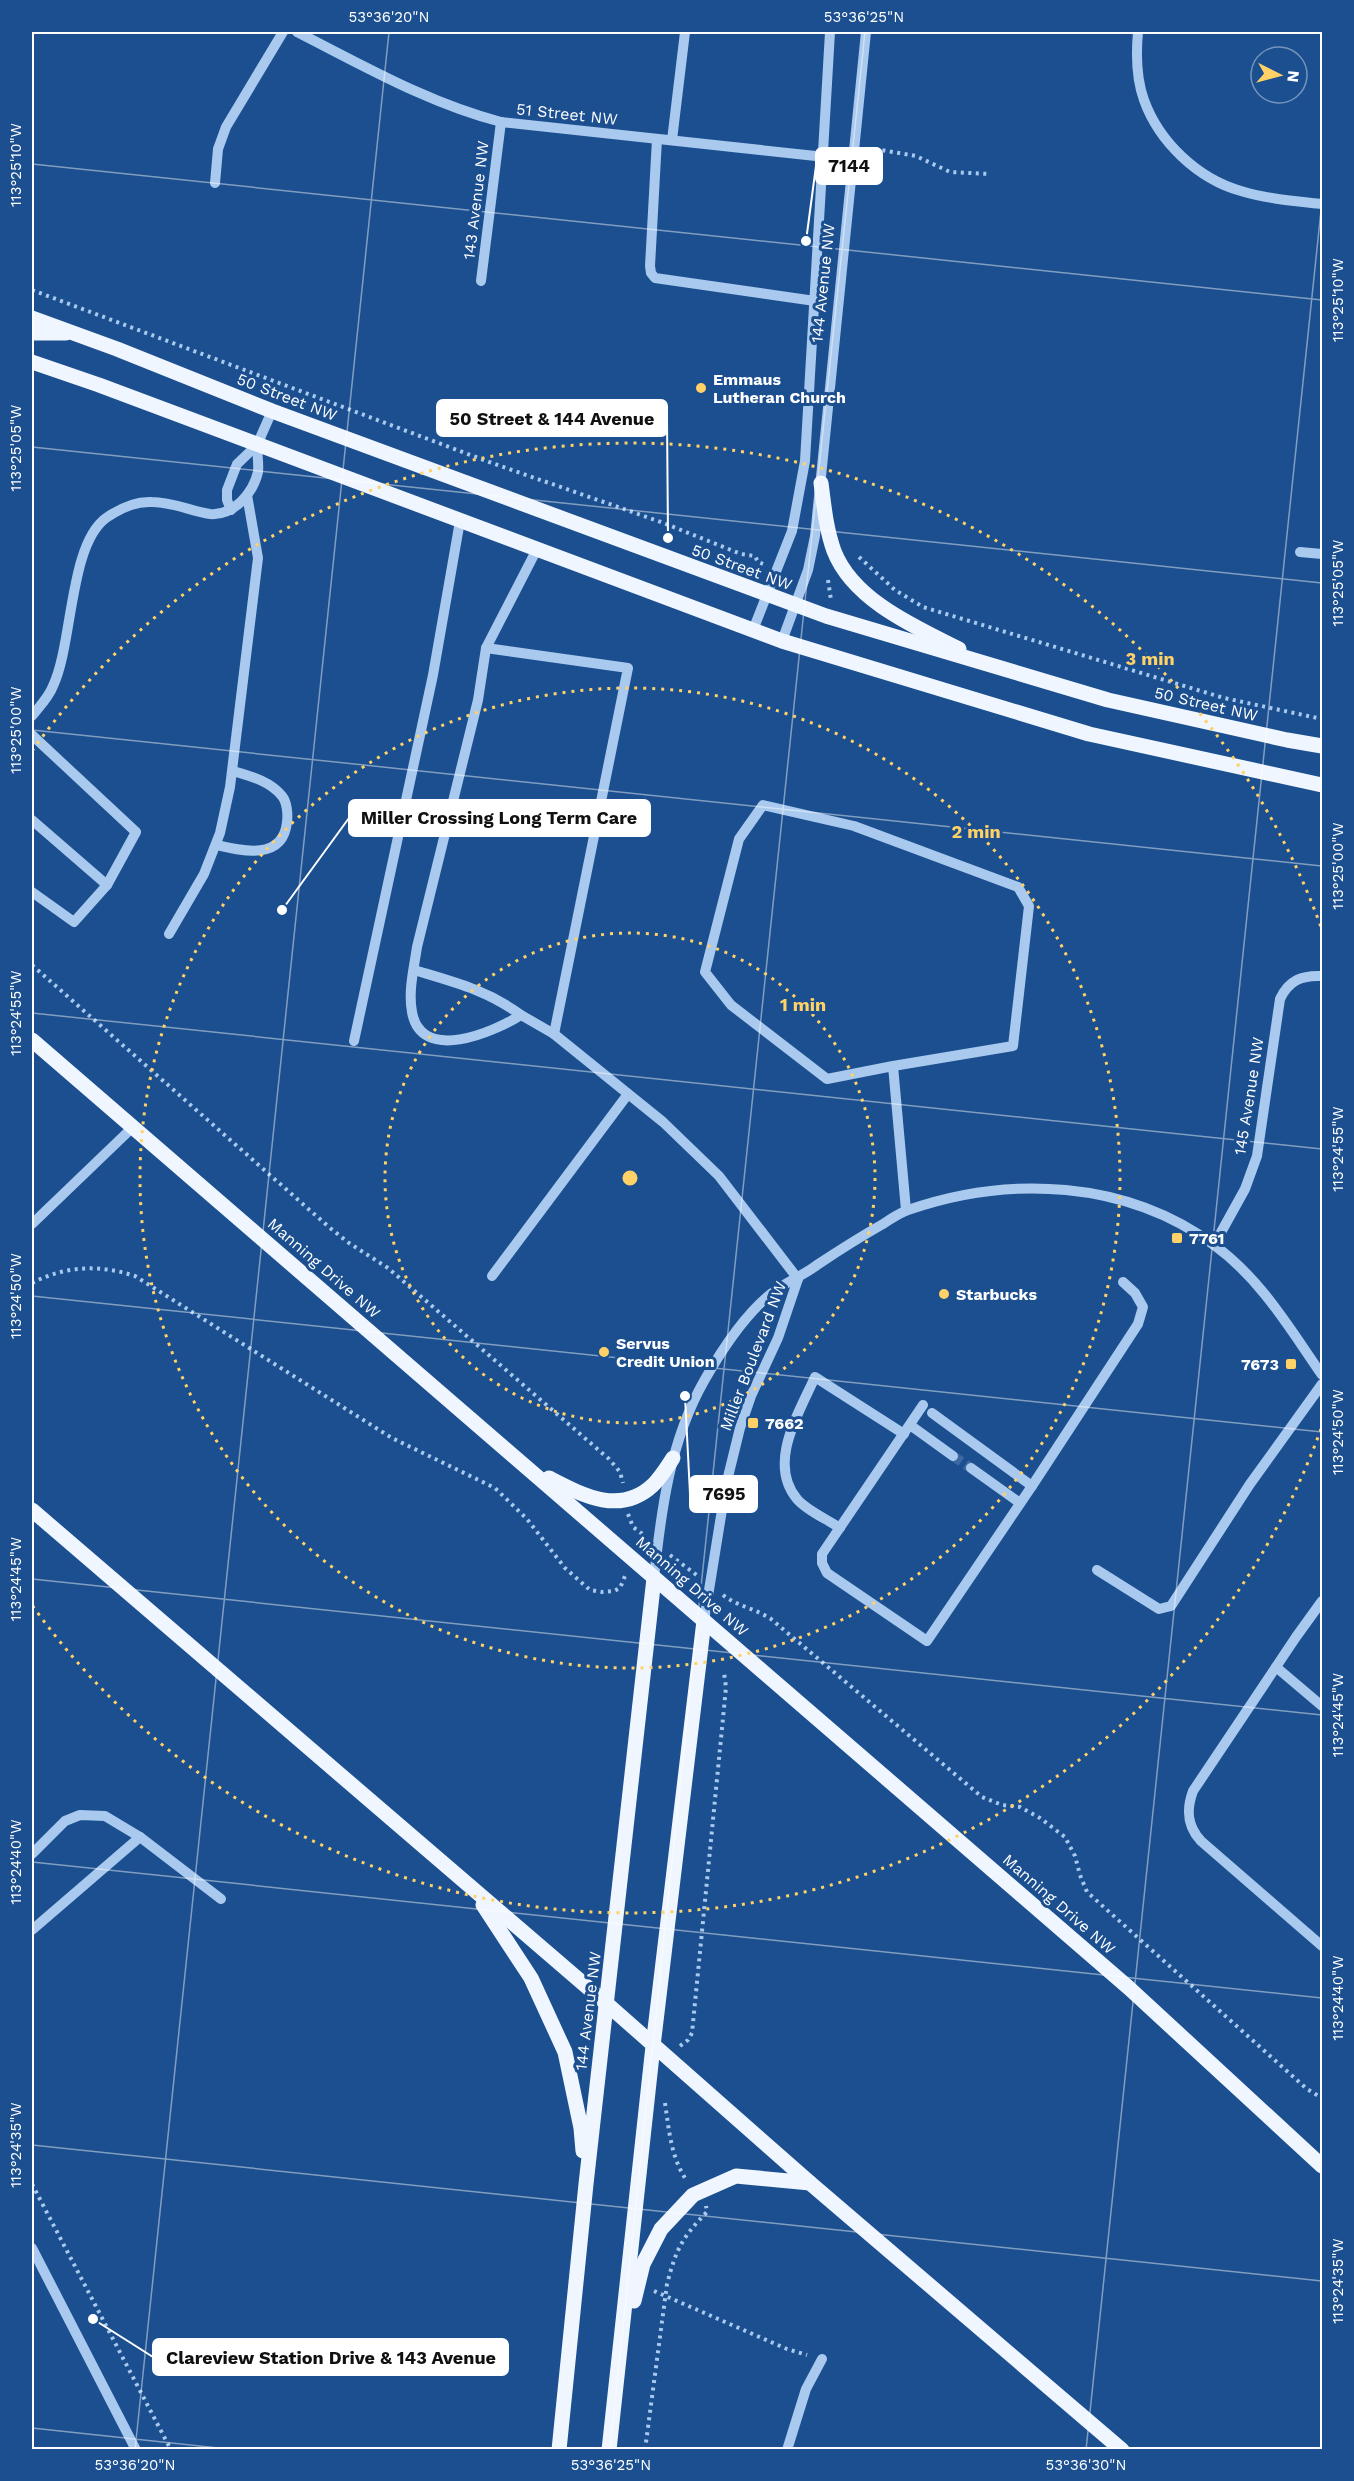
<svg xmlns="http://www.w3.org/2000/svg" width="1354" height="2481" viewBox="0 0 1354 2481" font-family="'Work Sans',sans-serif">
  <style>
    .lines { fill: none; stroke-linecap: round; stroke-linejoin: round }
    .minor-tunnel { stroke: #3d69a0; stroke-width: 10; stroke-dasharray: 10 5; stroke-linecap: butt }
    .path { stroke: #a9c9ee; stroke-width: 4; stroke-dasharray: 3 4.5; stroke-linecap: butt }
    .minor { stroke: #a9c9ee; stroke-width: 10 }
    .major { stroke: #f0f6ff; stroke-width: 15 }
    .ticks { fill: none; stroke: #fff; stroke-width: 1.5; stroke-opacity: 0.45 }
    .ring { fill: none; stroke: #ffd166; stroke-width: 3; stroke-dasharray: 3 6 }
    .poi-dot { fill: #ffd166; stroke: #1b4f8f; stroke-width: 2 }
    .labels { text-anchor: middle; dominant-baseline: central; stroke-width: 6; stroke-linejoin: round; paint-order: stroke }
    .street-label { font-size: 16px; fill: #fff; stroke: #1b4f8f }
    .poi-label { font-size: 16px; font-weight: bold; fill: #fff; stroke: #1b4f8f; text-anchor: start }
    .centre { fill: #ffd166; stroke: #1b4f8f; stroke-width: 3 }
    .ring-label { font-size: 18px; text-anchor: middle; font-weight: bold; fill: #ffd166; stroke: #1b4f8f; stroke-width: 6; stroke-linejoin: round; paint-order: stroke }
    .leader { fill: none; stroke: #fff; stroke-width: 2 }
    .callout-dot { fill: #fff; stroke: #1b4f8f; stroke-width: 2 }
    .callout { fill: #fff; stroke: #fff; stroke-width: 2 }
    .callout-label { font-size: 18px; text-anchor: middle; font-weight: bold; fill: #111 }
    .neatline { fill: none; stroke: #fff; stroke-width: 2 }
    .ticks-label { font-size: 15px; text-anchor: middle; fill: #fff }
  </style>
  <rect width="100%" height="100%" fill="#1b4f8f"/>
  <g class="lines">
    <path class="minor-tunnel" d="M953,1456L971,1468"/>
    <g class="path">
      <path d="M875,149L916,156L950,172L990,174"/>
      <path d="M32,290L489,462L661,522L741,554L755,556L758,562L763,564"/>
      <path d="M859,557L895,590L923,607L1224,698L1322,719"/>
      <path d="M828,580L831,600"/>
      <path d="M32,965L330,1228L349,1243L388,1268L609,1459L620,1472L623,1483"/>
      <path d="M32,1283C65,1266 99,1264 135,1276L392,1438L495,1488L527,1519L565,1568L590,1590L602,1592L614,1591L620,1588L625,1576"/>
      <path d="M628,1514L633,1527L645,1536"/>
      <path d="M670,1555L698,1576"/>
      <path d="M723,1595C737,1606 756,1609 771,1619L982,1797L1002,1805L1020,1807L1040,1818L1065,1837L1075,1856L1080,1875L1087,1892L1307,2089L1322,2098"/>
      <path d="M680,2046L688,2040L692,2033L724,1708L726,1687L724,1673"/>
      <path d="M665,2103C669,2130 671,2158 687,2181"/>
      <path d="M32,2184L171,2450"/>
      <path d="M654,2291L787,2349L807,2355"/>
      <path d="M645,2450L667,2284C676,2250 682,2237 707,2212L706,2206"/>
    </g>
    <g class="minor">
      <path d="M297,32C364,66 428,103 501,122L853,160"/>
      <path d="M1138,32C1136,54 1136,78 1144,100C1159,142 1198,179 1241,191C1267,199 1295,201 1322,204"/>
      <path d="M657,139L650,266L651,273L655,278L815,301"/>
      <path d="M672,140L685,32"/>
      <path d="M215,183L218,149L226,127L283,32"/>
      <path d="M481,281L501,122"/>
      <path d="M231,510L227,500V490L237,464L257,445L272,411"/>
      <path d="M537,549L486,648L478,700L417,947C414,968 408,991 412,1012C421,1064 494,1032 521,1015L554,1034L663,1122L719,1176L798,1279"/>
      <path d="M1300,552L1322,554"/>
      <path d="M753,630L792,531L805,461L830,32"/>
      <path d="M782,641L808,570L815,536L866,32"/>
      <path d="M486,648L628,668L554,1034"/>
      <path d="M32,716C39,707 49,697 53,686C73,644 69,545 106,518C119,509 136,501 152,502C172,502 191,511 210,514C234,516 253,493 258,472C259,464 257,453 257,445"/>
      <path d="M32,735L136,832L107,885"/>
      <path d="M32,820L107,885L74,922L32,892"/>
      <path d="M216,845C242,851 283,861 287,822C288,814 287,802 282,796C270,781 250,776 233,771"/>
      <path d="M169,934L204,874L220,833L230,787L258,558L247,495"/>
      <path d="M414,970C454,982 487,990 521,1015"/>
      <path d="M354,1041L433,675L460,521"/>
      <path d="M893,1066L1013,1046L1029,906L1018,887L854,826L763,805L739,839L705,972L731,1005L827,1079L893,1066L906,1210"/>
      <path d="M32,1224L133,1127"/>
      <path d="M1214,1245L1245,1189L1257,1156L1280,999C1289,980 1302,975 1322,976"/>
      <path d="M492,1276L628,1094"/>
      <path d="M923,1405L822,1554V1563L827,1573L927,1641L1032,1486L932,1413"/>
      <path d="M910,1425L953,1456"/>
      <path d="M971,1468L1020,1503"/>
      <path d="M1032,1486L1138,1324L1143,1307L1135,1293L1123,1282"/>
      <path d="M840,1528C827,1519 807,1511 797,1499C767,1463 799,1413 815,1377L904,1434"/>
      <path d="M1097,1570L1159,1609L1171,1606L1250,1484L1322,1384"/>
      <path d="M654,1578C661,1511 670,1441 704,1381C721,1351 744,1315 772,1293C785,1282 803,1276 817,1265C838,1251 860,1237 883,1224C891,1219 899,1213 908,1210C1009,1175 1126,1180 1214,1245C1261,1279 1290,1329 1322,1375"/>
      <path d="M1322,1601L1296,1637L1193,1791C1186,1810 1187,1826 1201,1841L1322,1946"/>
      <path d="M704,1621L726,1485L740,1428L751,1396L778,1338L798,1279"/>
      <path d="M1276,1667L1322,1706"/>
      <path d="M140,1837L221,1899"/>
      <path d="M32,1854L65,1821L80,1815L105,1816L140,1837L32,1930"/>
      <path d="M32,2248L136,2450"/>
      <path d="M787,2450L806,2389L822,2359"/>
    </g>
    <g class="major">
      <path d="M32,318L117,349L272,411L826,616L1108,700L1287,740L1322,746"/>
      <path d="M32,333H66"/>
      <path d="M32,362L99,385L782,641L1089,734L1322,785"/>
      <path d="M821,483C824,506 826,529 834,551C853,600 915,627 959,649"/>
      <path d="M32,1040L1129,1988L1322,2166"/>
      <path d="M549,1478C582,1495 620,1516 653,1485C661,1477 667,1467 673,1458"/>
      <path d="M32,1510L607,2004L810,2183L1122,2450"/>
      <path d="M483,1905L531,1978L565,2052L581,2128L583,2151"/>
      <path d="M634,2301L643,2264L661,2229L693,2195L736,2176L810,2183"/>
      <path d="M559,2450L586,2184L654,1578"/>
      <path d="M609,2450L653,2046L704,1621"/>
    </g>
  </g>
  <path class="ticks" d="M32,164L1322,300M32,447L1322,583M32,730L1322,866M32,1013L1322,1149M32,1296L1322,1432M32,1579L1322,1715M32,1862L1322,1998M32,2145L1322,2281M32,2428L237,2450M135,2450L389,32M610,2450L865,32M1086,2450L1322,201"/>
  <g class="ring">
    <circle cx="630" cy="1178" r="245"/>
    <circle cx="630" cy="1178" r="490"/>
    <path d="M1321 1429A735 735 0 0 1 32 1605M32 751A735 735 0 0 1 1321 927"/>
  </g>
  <g class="poi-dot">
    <circle cx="701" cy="388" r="6"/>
    <rect x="1171" y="1232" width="12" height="12" rx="3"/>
    <circle cx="944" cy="1294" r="6"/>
    <circle cx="604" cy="1352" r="6"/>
    <rect x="1285" y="1358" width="12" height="12" rx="3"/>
    <rect x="747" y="1417" width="12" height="12" rx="3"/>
  </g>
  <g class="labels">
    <g class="street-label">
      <text transform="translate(567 114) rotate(6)">51 Street NW</text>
      <text transform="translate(476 200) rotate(-83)">143 Avenue NW</text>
      <text transform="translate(823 283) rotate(-84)">144 Avenue NW</text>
      <text transform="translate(287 397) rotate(21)">50 Street NW</text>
      <text transform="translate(742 567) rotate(20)">50 Street NW</text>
      <text transform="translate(1206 704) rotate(13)">50 Street NW</text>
      <text transform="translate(1249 1096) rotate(-81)">145 Avenue NW</text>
      <text transform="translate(324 1268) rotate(41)">Manning Drive NW</text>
      <text transform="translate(753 1356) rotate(-69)">Miller Boulevard NW</text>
      <text transform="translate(692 1586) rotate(41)">Manning Drive NW</text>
      <text transform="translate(1059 1904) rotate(41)">Manning Drive NW</text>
      <text transform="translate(588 2011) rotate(-83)">144 Avenue NW</text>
    </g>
    <g class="poi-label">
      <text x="713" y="379">Emmaus<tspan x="713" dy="18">Lutheran Church</tspan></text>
      <text x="1189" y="1238">7761</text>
      <text x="956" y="1294">Starbucks</text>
      <text x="616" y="1343">Servus<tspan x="616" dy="18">Credit Union</tspan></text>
      <text x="1279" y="1364" text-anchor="end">7673</text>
      <text x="765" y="1423">7662</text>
    </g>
  </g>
  <circle cx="630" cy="1178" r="9" class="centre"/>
  <g class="ring-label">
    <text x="1150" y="665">3 min</text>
    <text x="976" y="838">2 min</text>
    <text x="803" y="1011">1 min</text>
  </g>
  <path class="leader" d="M806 241L816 166M668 538L667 418M282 910L349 818M685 1396L690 1494M93 2319L153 2357"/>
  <g class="callout-dot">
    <circle cx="806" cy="241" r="6"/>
    <circle cx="668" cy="538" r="6"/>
    <circle cx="282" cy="910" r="6"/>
    <circle cx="685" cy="1396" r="6"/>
    <circle cx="93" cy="2319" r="6"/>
  </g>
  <g class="callout">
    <rect x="816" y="148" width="66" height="36" rx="6"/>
    <rect x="437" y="400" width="230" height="36" rx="6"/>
    <rect x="349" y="800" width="301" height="36" rx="6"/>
    <rect x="690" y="1476" width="67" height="36" rx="6"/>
    <rect x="153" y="2339" width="355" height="36" rx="6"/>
  </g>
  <g class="callout-label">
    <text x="849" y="172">7144</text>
    <text x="552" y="425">50 Street &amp; 144 Avenue</text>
    <text x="499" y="824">Miller Crossing Long Term Care</text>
    <text x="724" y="1500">7695</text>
    <text x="331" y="2364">Clareview Station Drive &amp; 143 Avenue</text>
  </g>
  <rect width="1354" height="2481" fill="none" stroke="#1b4f8f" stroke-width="66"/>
  <g transform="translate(1279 75) rotate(96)"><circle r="28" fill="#1b4f8f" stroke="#7695bc" stroke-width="1.5"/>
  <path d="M0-4.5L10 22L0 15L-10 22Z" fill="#ffd166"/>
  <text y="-9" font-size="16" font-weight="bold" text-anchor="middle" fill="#ffffff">N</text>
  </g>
  <rect x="33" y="33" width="1288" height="2415" class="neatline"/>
  <g class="ticks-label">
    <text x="389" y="22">53°36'20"N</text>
    <text x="864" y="22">53°36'25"N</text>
    <text transform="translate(16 165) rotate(-90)" y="5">113°25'10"W</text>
    <text transform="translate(1338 300) rotate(-90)" y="5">113°25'10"W</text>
    <text transform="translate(16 448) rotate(-90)" y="5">113°25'05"W</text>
    <text transform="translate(1338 583) rotate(-90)" y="5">113°25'05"W</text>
    <text transform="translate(16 730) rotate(-90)" y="5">113°25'00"W</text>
    <text transform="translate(1338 866) rotate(-90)" y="5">113°25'00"W</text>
    <text transform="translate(16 1013) rotate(-90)" y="5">113°24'55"W</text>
    <text transform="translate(1338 1149) rotate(-90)" y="5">113°24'55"W</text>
    <text transform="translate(16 1296) rotate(-90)" y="5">113°24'50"W</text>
    <text transform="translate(1338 1432) rotate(-90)" y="5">113°24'50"W</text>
    <text transform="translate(16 1579) rotate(-90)" y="5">113°24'45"W</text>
    <text transform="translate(1338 1715) rotate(-90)" y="5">113°24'45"W</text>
    <text transform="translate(16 1862) rotate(-90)" y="5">113°24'40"W</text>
    <text transform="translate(1338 1998) rotate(-90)" y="5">113°24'40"W</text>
    <text transform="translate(16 2145) rotate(-90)" y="5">113°24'35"W</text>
    <text transform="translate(1338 2281) rotate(-90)" y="5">113°24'35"W</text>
    <text x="135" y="2470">53°36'20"N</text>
    <text x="611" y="2470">53°36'25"N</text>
    <text x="1086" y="2470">53°36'30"N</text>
  </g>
</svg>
